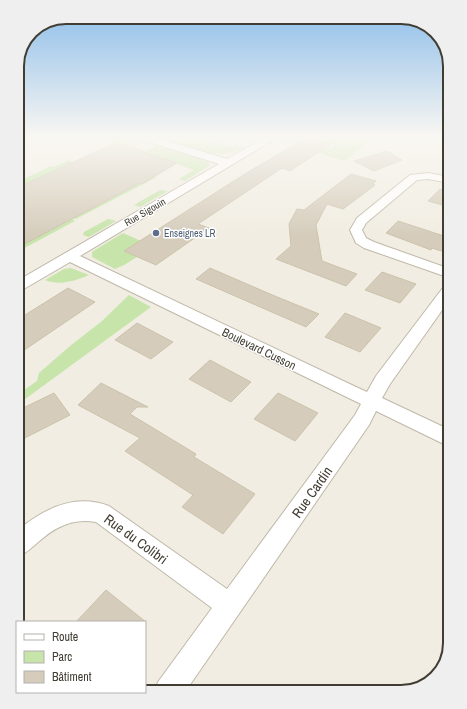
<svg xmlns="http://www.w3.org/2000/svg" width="467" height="709" viewBox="0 0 467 709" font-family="'Archivo Narrow',sans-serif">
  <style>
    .green { fill: #c7e5ab }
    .building { fill: #d5ccbb; stroke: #ccc2ab }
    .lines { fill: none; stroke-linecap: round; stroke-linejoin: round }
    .minor-casing { stroke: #bfb8a8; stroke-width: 2 }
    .minor { fill: #fff; fill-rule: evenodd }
    .service-dot { fill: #5c6f8a; stroke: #fff; stroke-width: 1.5 }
    .labels { text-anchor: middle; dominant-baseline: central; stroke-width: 3; stroke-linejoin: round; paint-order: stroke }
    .far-street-label { font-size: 10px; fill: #423d33; stroke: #fff }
    .far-service-label { font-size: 10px; fill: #4e5e75; stroke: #fff; text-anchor: start }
    .street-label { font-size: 12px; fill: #423d33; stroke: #fff }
    .near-street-label { font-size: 14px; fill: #423d33; stroke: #fff }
    .rim { fill: none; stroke: #423d33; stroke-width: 2 }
  </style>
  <rect width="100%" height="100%" fill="#f1ede2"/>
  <g class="green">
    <path d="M105,137C114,137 132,133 138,141L127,147L102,138Z"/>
    <path d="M190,137L205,139L231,147L235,145L244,147C220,161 202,151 178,143Z"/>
    <path d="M284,137H382L378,140L370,141L345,161L318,153L326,147L331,148L335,145L308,137L305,139L300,138L292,144L278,140Z"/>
    <path d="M138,143L137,148L147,151L156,145L204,161L210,164L209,166L185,181L179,179L194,170L129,147Z"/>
    <path d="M69,160L73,162L17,188V182L51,166L54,167Z"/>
    <path d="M154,176L157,177L76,219L73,218Z"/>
    <path d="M160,190L168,191L140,207L134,205Z"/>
    <path d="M72,219L75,221L17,252V248Z"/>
    <path d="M108,219L116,221L89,237L83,235L84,232Z"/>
    <path d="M123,233L141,241L137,257L124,265L115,269L92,257V252L95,250Z"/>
    <path d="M71,268L89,275C75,281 59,286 45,280L64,269Z"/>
    <path d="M129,295L151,307L17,405V395L37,381L39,373L70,346L102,321Z"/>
  </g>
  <g class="building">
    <path d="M308,137L331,144L290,171L282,168L198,224L209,228L156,265L124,251L248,172Z"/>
    <path d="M115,143L177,163L142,184L140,183L17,248V188Z"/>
    <path d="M387,151L402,160L374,171L354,161Z"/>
    <path d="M351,174L376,181L373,184L375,185L343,209L327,204L316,225L322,261L357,274L346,286L276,259L291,246L289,224L297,209L304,210Z"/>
    <path d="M440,189L450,192V207L428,201Z"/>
    <path d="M398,221L450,238V241L441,251L432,248L431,250L386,233Z"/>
    <path d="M210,268L270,294L319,314L306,327L196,279Z"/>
    <path d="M382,272L416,284L400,303L365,290Z"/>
    <path d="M68,288L95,302L17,355V320Z"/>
    <path d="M345,313L381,328L360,352L325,337Z"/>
    <path d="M137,323L154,332L173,342L151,359L115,340Z"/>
    <path d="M210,360L251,382L231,402L189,379Z"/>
    <path d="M101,383L148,407H137L130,414L196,454L194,457L255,494L223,534L182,507L193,495L125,451L140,438L78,405Z"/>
    <path d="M54,393L70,415L17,442V411Z"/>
    <path d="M278,393L318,413L295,441L254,419Z"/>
    <path d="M106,590L146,622H76Z"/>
  </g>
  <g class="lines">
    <defs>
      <g id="minor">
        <path d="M139,137H154L227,159L266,137H278L80,256L356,387L367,392L376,376L445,285L450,284V299L390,384L382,398L450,430V447L376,411L369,425L185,692H154L158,682L212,608L96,522C72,518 55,527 37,543C30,549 25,554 17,557V531C43,509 75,493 109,506L227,589L355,415L361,404L70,262L22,290L17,291V281L219,164L140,139Z"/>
        <path d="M428,173L450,177V183L428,179L417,180L366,223L362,230L366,238L374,242L450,269V278L364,248L356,243L350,230L357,218L410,175Z"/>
      </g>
    </defs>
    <use href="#minor" class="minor-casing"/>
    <use href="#minor" class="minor"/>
  </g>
  <linearGradient id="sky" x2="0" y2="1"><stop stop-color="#8abcea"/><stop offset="0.58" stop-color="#f9f7f2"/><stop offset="1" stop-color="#f9f7f2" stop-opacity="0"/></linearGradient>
  <rect width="467" height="236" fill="url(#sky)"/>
  <circle class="service-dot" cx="156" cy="233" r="4"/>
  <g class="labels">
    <g class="far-street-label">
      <text transform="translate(145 212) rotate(-30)">Rue Sigouin</text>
    </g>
    <g class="far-service-label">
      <text x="164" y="233">Enseignes LR</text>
    </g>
    <g class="street-label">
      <text transform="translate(259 349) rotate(26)">Boulevard Cusson</text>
    </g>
    <g class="near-street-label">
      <text transform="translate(312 492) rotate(-55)">Rue Cardin</text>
      <text transform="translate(136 539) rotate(36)">Rue du Colibri</text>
    </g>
  </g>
  <path d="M0 0H467V709H0ZM66 24H401A42 42 0 0 1 443 66V643A42 42 0 0 1 401 685H66A42 42 0 0 1 24 643V66A42 42 0 0 1 66 24Z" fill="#f0efef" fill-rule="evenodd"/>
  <path class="rim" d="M66 24H401A42 42 0 0 1 443 66V643A42 42 0 0 1 401 685H66A42 42 0 0 1 24 643V66A42 42 0 0 1 66 24Z"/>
  <rect x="16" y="621" width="130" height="72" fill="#ffffff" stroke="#b3b1ad"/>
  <rect x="24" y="634" width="20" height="6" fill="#ffffff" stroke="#b3b1ad"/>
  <text x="52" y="641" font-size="12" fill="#423d33">Route</text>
  <rect x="24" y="651" width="20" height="12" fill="#c7e5ab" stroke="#b3b1ad"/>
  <text x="52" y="661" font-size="12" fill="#423d33">Parc</text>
  <rect x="24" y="671" width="20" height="12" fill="#d5ccbb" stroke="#b3b1ad"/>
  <text x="52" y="681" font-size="12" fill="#423d33">Bâtiment</text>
</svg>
